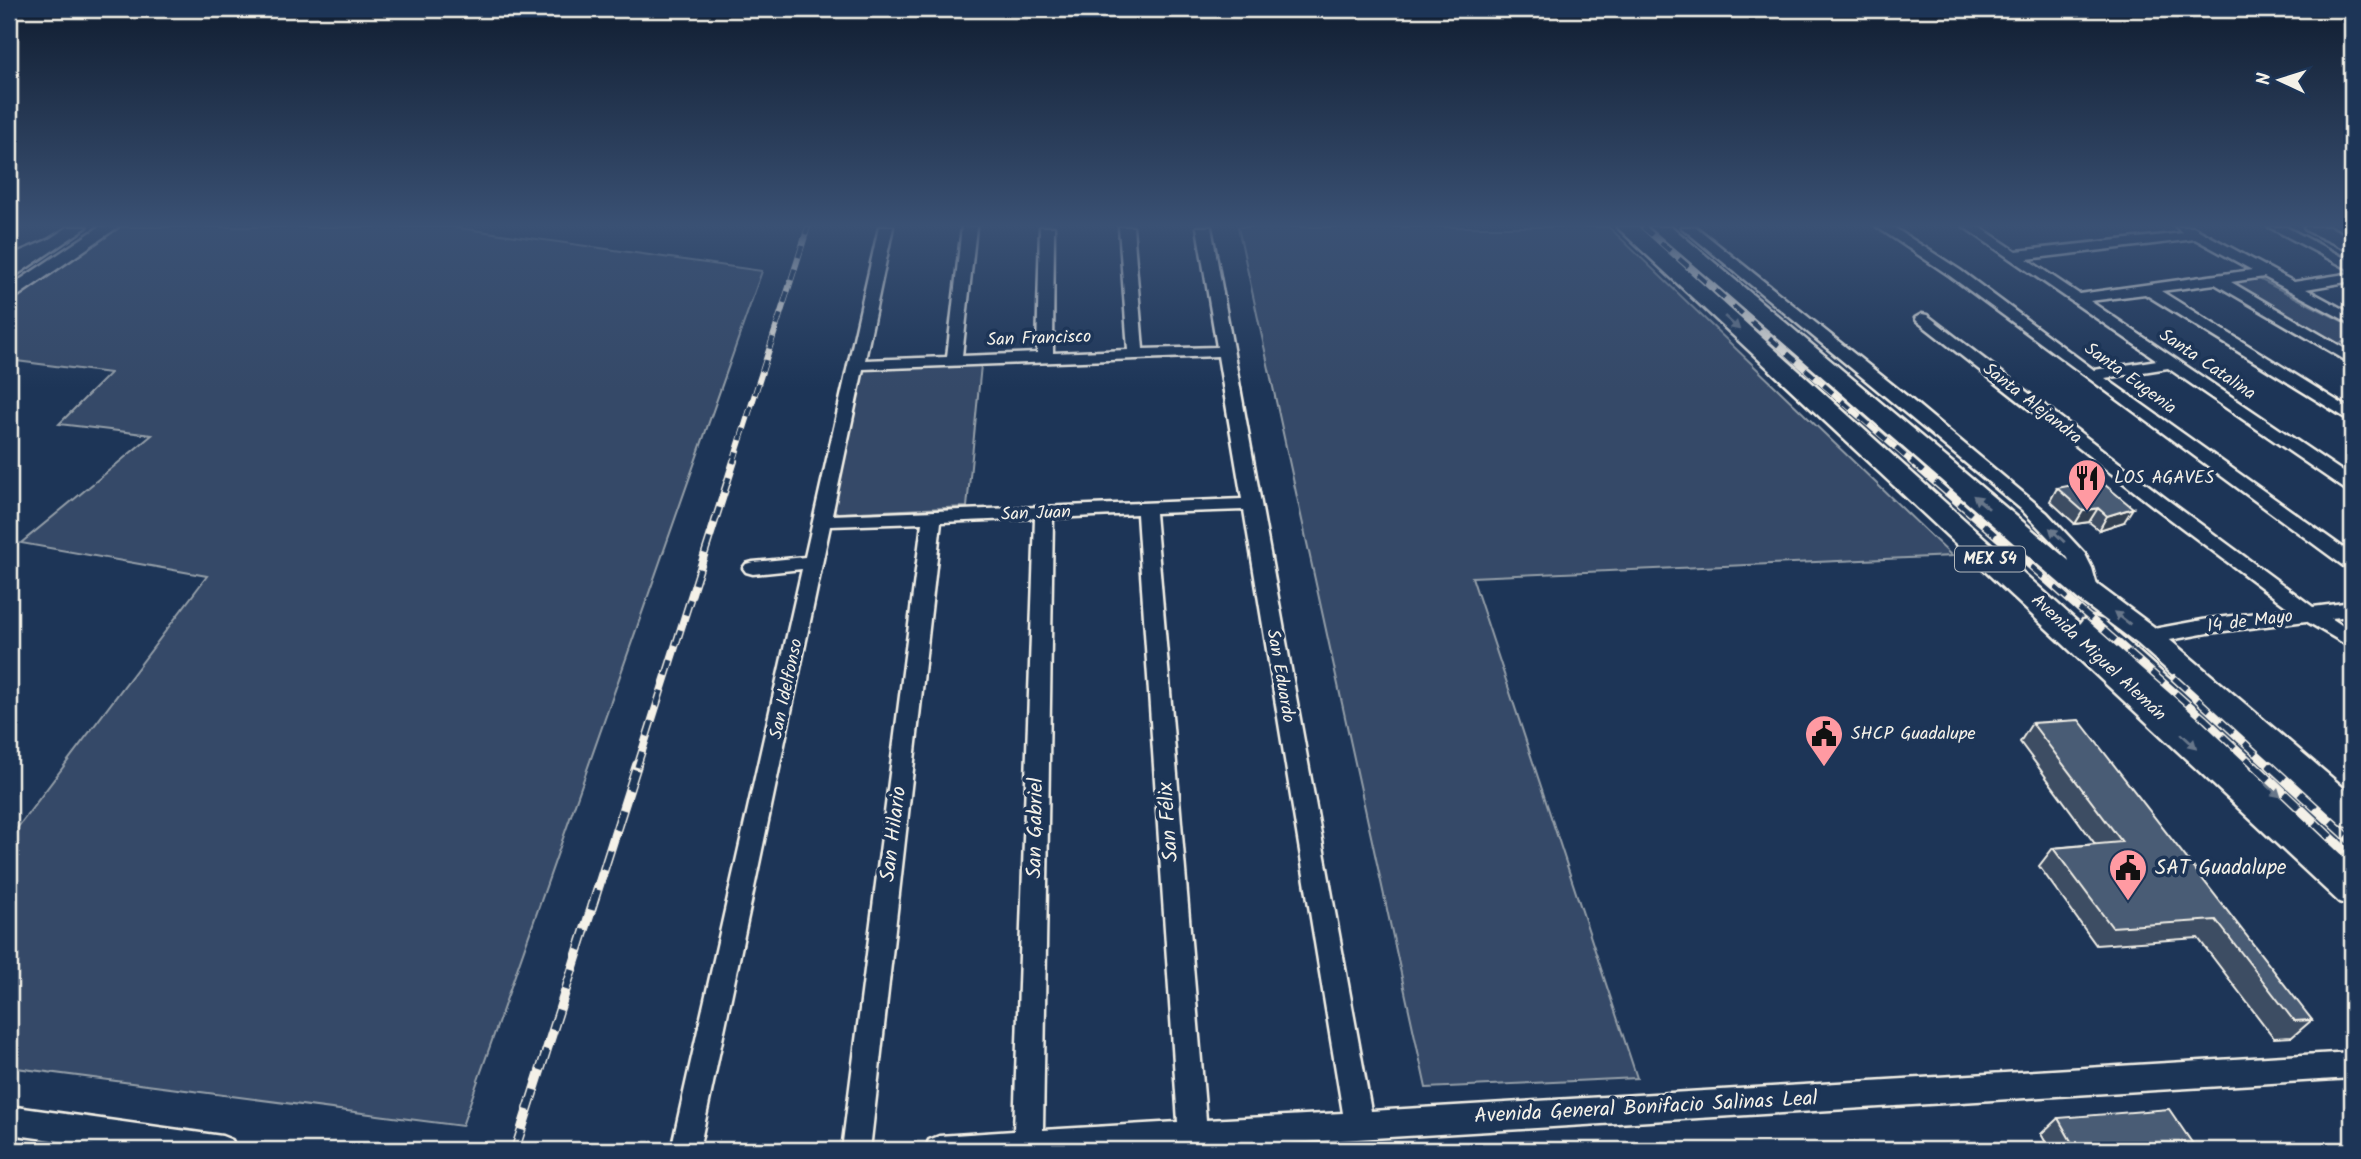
<svg xmlns="http://www.w3.org/2000/svg" width="2361" height="1159" viewBox="0 0 2361 1159" font-family="Kalam,sans-serif">
  <style>
    .green { fill: #354a67; stroke: #949ea8; stroke-width: 2 }
    .lines { fill: none; stroke-linecap: round; stroke-linejoin: round }
    .minor-casing { stroke: #f4f1e8; stroke-width: 5 }
    .major-casing { stroke: #f4f1e8; stroke-width: 5 }
    .highway-casing { stroke: #f4f1e8; stroke-width: 5 }
    .minor { fill: #1d3557; fill-rule: evenodd }
    .major { fill: #1d3557; fill-rule: evenodd }
    .highway { fill: #1d3557; fill-rule: evenodd }
    .rail-far2-casing { stroke: #f4f1e8; stroke-width: 6 }
    .rail-far1-casing { stroke: #f4f1e8; stroke-width: 8 }
    .rail-casing { stroke: #f4f1e8; stroke-width: 10 }
    .rail-far2 { stroke: #1d3557; stroke-width: 4.5; stroke-dasharray: 12; stroke-linecap: butt }
    .rail-far1 { stroke: #1d3557; stroke-width: 5; stroke-dasharray: 16; stroke-linecap: butt }
    .rail { stroke: #1d3557; stroke-width: 7; stroke-dasharray: 21; stroke-linecap: butt }
    .wall { fill: #3e4e64; stroke: #f4f1e8; stroke-width: 2 }
    .shaded-wall { fill: #324051; stroke: #f4f1e8; stroke-width: 2 }
    .building { fill: #485b74; stroke: #f4f1e8; stroke-width: 2 }
    .oneway { fill: #68778a }
    .labels { text-anchor: middle; dominant-baseline: central; stroke-width: 7; stroke-linejoin: round; paint-order: stroke }
    .shield { fill: #1d3557; stroke: #b4b9bc; stroke-width: 2 }
    .shield-label { font-size: 16px; font-weight: bold; fill: #f4f1e8 }
    .street-label { font-size: 18px; fill: #f4f1e8; stroke: #1d3557 }
    .poi-label { font-size: 18px; fill: #f4f1e8; stroke: #1d3557; text-anchor: start }
    .near-street-label { font-size: 21px; fill: #f4f1e8; stroke: #1d3557 }
    .near-poi-label { font-size: 21px; fill: #f4f1e8; stroke: #1d3557; text-anchor: start }
  </style>
  <rect width="100%" height="100%" fill="#1d3557"/>
  <filter id="ink" filterUnits="userSpaceOnUse"><feTurbulence type="fractalNoise" baseFrequency=".0143" numOctaves="2"/><feDisplacementMap in="SourceGraphic" scale="14" xChannelSelector="R" yChannelSelector="G"/><feConvolveMatrix kernelMatrix="1 2 1 2 8 2 1 2 1" color-interpolation-filters="sRGB"/></filter>
  <g filter="url(#ink)">
    <g class="green">
      <path d="M118,227H452L762,271L462,1126L9,1067V839L207,576L21,543L152,435L59,424L110,373L9,360V299Z"/>
      <path d="M1238,227H1609L1952,556L1472,577L1637,1078L1426,1088Z"/>
      <path d="M2255,277L2352,326V341L2331,344L2227,281Z"/>
      <path d="M981,365L967,507L838,513L831,509L860,372L869,368Z"/>
    </g>
    <g class="lines">
      <defs>
        <g id="minor">
          <path d="M879,227H893L865,360L947,357L962,227H976L962,356L1037,353L1040,227H1054L1053,353L1128,350L1119,227H1133L1143,349L1217,347L1197,227H1211L1371,1111L2352,1052V1078L1178,1150H925L929,1140L939,1136L1014,1131L1035,518L941,522L870,1150H842L922,523L830,526L699,1150H671L802,569L753,574L746,572L743,568L746,564L753,562L805,557ZM1218,356L1242,499L832,515L863,369ZM1244,510L1343,1113L1206,1120L1155,513ZM1137,514L1178,1122L1043,1130L1053,518Z"/>
          <path d="M1681,227H1696L1908,397L2047,513L2085,554L2092,568L2099,593L2096,598H2082L2068,558L2021,509Z"/>
          <path d="M1877,227H1893L1960,270L2094,370L2157,360L1964,227H1980L2016,251L2183,233L2176,227H2193L2294,282L2352,273V281L2306,289L2352,314V324L2264,277L2231,282L2352,353V364L2215,284L2161,291L2352,410V422L2145,294L2090,301L2352,478V491L2346,490L2168,368L2105,378L2352,554V569L2345,567L1950,276ZM2195,239L2252,270L2079,294L2027,259Z"/>
          <path d="M2269,227H2286L2352,262V271Z"/>
          <path d="M50,239L57,243L55,246L9,265V256Z"/>
          <path d="M1922,314L1927,315L2165,498L2313,607L2352,602V616L2331,618L2352,632V648L2306,621L2208,633L2148,644L2141,642L2138,637L2141,632L2148,630L2208,619L2290,609L2153,506L1917,321L1915,318Z"/>
          <path d="M9,1106L222,1136L232,1140L236,1150H123L9,1134Z"/>
        </g>
        <g id="major">
          <path d="M68,227H87L15,276L9,277V265Z"/>
          <path d="M99,227H118L15,298L9,299V287Z"/>
        </g>
        <g id="highway">
          <path d="M1617,227H1639L2080,624L2083,620L2093,617L2103,620L2352,842V906L2339,902Z"/>
          <path d="M1650,227H1672L2099,586L2158,630L2352,795V827L2340,824L2138,644L2079,600Z"/>
          <path d="M2304,227H2330L2352,238V252L2307,231Z"/>
        </g>
      </defs>
      <use href="#minor" class="minor-casing"/>
      <use href="#major" class="major-casing"/>
      <use href="#highway" class="highway-casing"/>
      <use href="#minor" class="minor"/>
      <use href="#major" class="major"/>
      <use href="#highway" class="highway"/>
      <defs>
        <g id="rail-far2">
          <path d="M1643,227L1913,463"/>
          <path d="M733,463L808,227"/>
        </g>
        <g id="rail-far1">
          <path d="M1911,461L2206,720L2256,767"/>
          <path d="M2174,678L2271,767"/>
          <path d="M637,767L734,461"/>
        </g>
        <g id="rail">
          <path d="M2254,765L2352,858"/>
          <path d="M2269,765L2352,841"/>
          <path d="M515,1150L637,765"/>
        </g>
      </defs>
      <use href="#rail-far2" class="rail-far2-casing"/>
      <use href="#rail-far1" class="rail-far1-casing"/>
      <use href="#rail" class="rail-casing"/>
      <use href="#rail-far2" class="rail-far2"/>
      <use href="#rail-far1" class="rail-far1"/>
      <use href="#rail" class="rail"/>
    </g>
    <g class="wall">
      <path d="M2057,488L2124,522L2099,530L2089,522L2075,524L2050,501Z"/>
      <path d="M2352,616V628L2346,623Z"/>
      <path d="M2032,723L2312,1020L2292,1037L2274,1038L2198,938L2096,945L2039,866L2053,848L2095,844L2020,742Z"/>
      <path d="M2058,1118L2197,1150H2050L2041,1134Z"/>
    </g>
    <g class="shaded-wall">
      <path d="M2098,508L2089,522L2075,524L2083,511Z"/>
      <path d="M2133,508L2124,522L2099,530L2107,516Z"/>
    </g>
    <g class="building">
      <path d="M2099,480L2133,508L2107,516L2098,508L2083,511L2057,488Z"/>
      <path d="M2079,720L2312,1020L2294,1021L2216,920L2112,927L2053,848L2122,842L2032,723Z"/>
      <path d="M2169,1109L2197,1150H2076L2058,1118Z"/>
    </g>
    <defs><path id="oneway-solid" d="M-6-.8H1V-3.2L6.5 0L1 3.2V.8H-6Z" transform="scale(1.75)"/></defs>
    <g class="oneway">
      <use href="#oneway-solid" transform="translate(1732 323) rotate(42)"/>
      <use href="#oneway-solid" transform="translate(1981 502) rotate(-140)"/>
      <use href="#oneway-solid" transform="translate(2057 535) rotate(-137)"/>
      <use href="#oneway-solid" transform="translate(2122 618) rotate(-143)"/>
      <use href="#oneway-solid" transform="translate(2189 741) rotate(43)"/>
      <use href="#oneway-solid" transform="translate(2273 790) rotate(42)"/>
    </g>
  </g>
  <linearGradient id="sky" x2="0" y2="1"><stop stop-color="#101d30"/><stop offset="0.58" stop-color="#3a5174"/><stop offset="1" stop-color="#3a5174" stop-opacity="0"/></linearGradient>
  <rect width="2361" height="389" fill="url(#sky)"/>
  <defs>
    <symbol id="restaurant-pin" viewBox="-11 -11 22 30"><path d="M0 17L-7.5 6A9.5 9.5 0 1 1 7.5 6Z" fill="#ff9aa2" stroke="#1d3557"/><path d="M-5-6h1v4h1v-4h1v4h1v-4h1v5L-1.5 .5V6h-2V.5L-5-1ZM5-6V6H3V1.5H1.5Q1.5-4 5-6Z" fill="#111"/></symbol>
    <symbol id="civic-pin" viewBox="-11 -11 22 30"><path d="M0 17L-7.5 6A9.5 9.5 0 1 1 7.5 6Z" fill="#ff9aa2" stroke="#1d3557"/><path d="M-.6-6.5H3V-4.5H.6V-3L4-1V1h2V6H-6V1h2V-1L-.6-3ZM-1.2 2.5V6h2.4V2.5Z" fill="#111"/></symbol>
  </defs>
  <g fill-rule="evenodd">
    <use href="#restaurant-pin" x="2065" y="456" width="44" height="60"/>
    <use href="#civic-pin" x="1802" y="712" width="44" height="60"/>
    <use href="#civic-pin" x="2106" y="846" width="44" height="60"/>
  </g>
  <g class="labels">
    <rect class="shield" x="1955" y="546.5" width="70" height="25" rx="5"/>
    <g class="shield-label">
      <text x="1990" y="559">MEX 54</text>
    </g>
    <g class="street-label">
      <text transform="translate(1039 339) rotate(-2)">San Francisco</text>
      <text transform="translate(2207 365) rotate(34)">Santa Catalina</text>
      <text transform="translate(2130 379) rotate(36)">Santa Eugenia</text>
      <text transform="translate(2032 404) rotate(38)">Santa Alejandra</text>
      <text transform="translate(1036 514) rotate(-2)">San Juan</text>
      <text transform="translate(2250 622) rotate(-7)">14 de Mayo</text>
      <text transform="translate(2098 658) rotate(43)">Avenida Miguel Alemán</text>
      <text transform="translate(1280 676) rotate(80)">San Eduardo</text>
      <text transform="translate(787 689) rotate(-78)">San Idelfonso</text>
    </g>
    <g class="poi-label">
      <text x="2114" y="478">LOS AGAVES</text>
      <text x="1851" y="734">SHCP Guadalupe</text>
    </g>
    <g class="near-street-label">
      <text transform="translate(1169 822) rotate(-94)">San Félix</text>
      <text transform="translate(1036 828) rotate(-89)">San Gabriel</text>
      <text transform="translate(894 834) rotate(-83)">San Hilario</text>
      <text transform="translate(1646 1108) rotate(-3)">Avenida General Bonifacio Salinas Leal</text>
    </g>
    <g class="near-poi-label">
      <text x="2155" y="868">SAT Guadalupe</text>
    </g>
  </g>
  <rect width="2361" height="1159" fill="none" stroke="#1d3557" stroke-width="35"/>
  <rect x="18" y="18" width="2326" height="1124" fill="none" stroke="#f4f1e8" stroke-width="2.5" filter="url(#ink)"/>
  <g transform="translate(2280 80) rotate(274)" stroke="#1d3557" stroke-width="5" paint-order="stroke">
  <path d="M0-5L12 26L0 18L-12 26Z" fill="#f4f1e8"/>
  <text y="-10" font-size="19" font-weight="bold" text-anchor="middle" fill="#f4f1e8">N</text>
  </g>
</svg>
